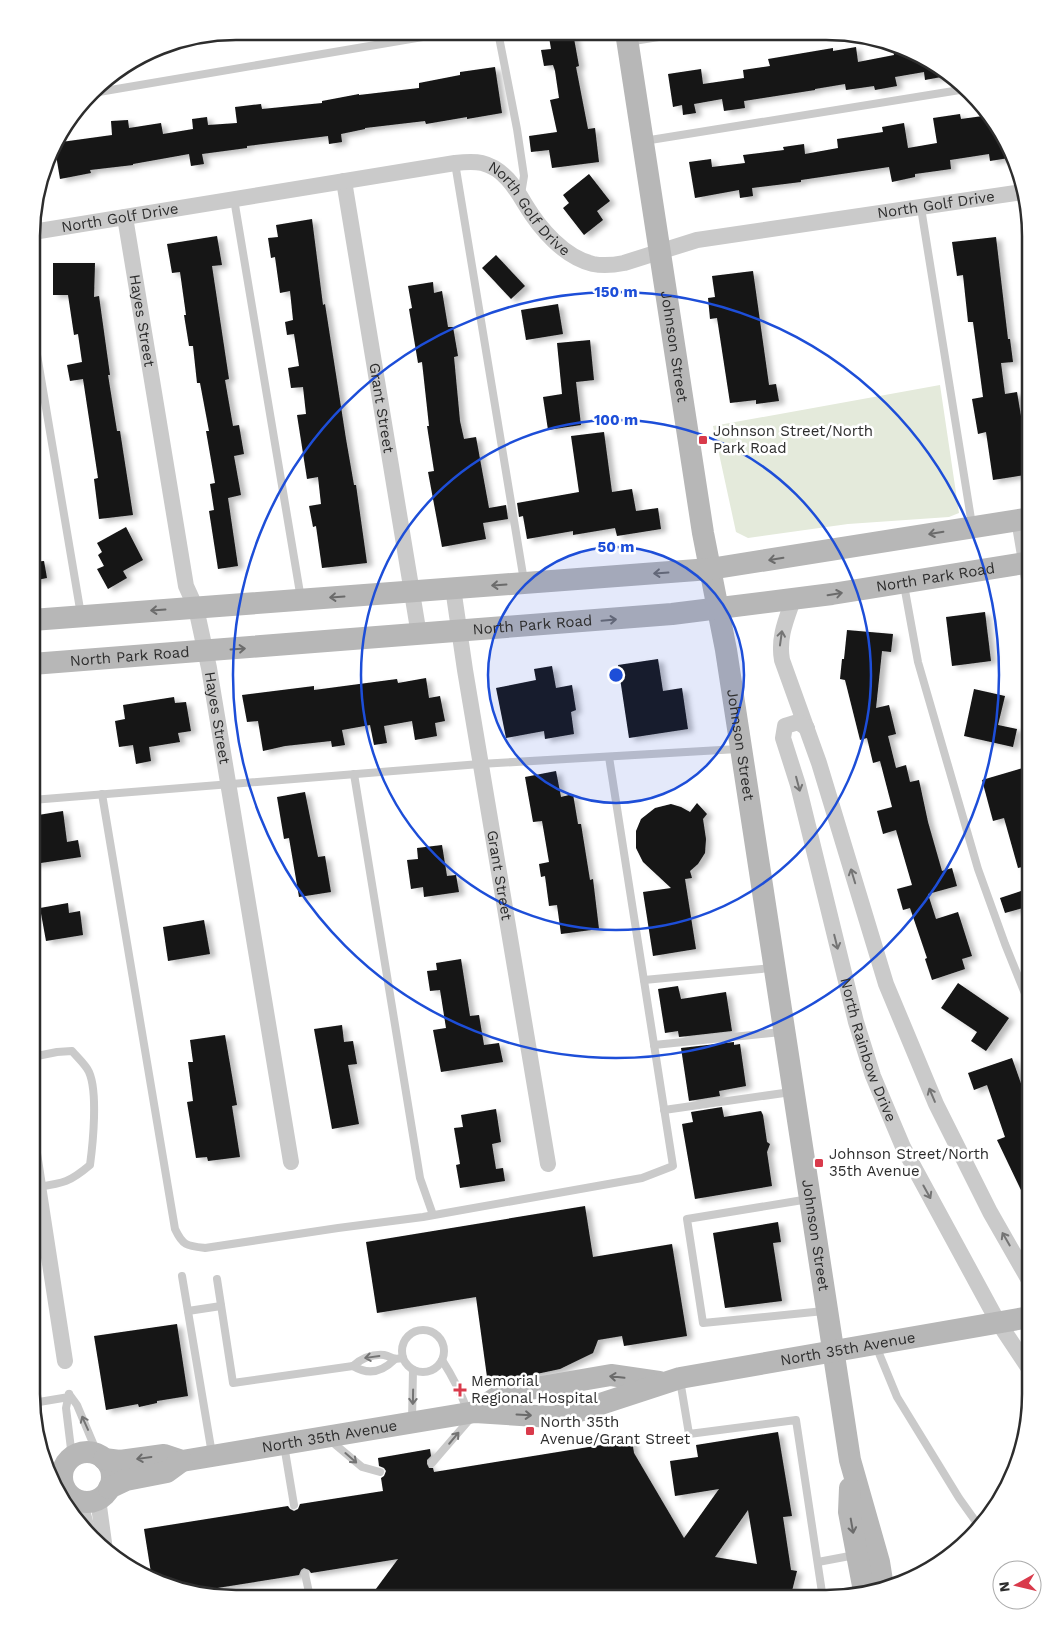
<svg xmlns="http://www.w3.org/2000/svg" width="1062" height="1630" viewBox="0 0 1062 1630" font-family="'Work Sans',sans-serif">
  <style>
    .green { fill: #e4eadb }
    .building { fill: #141414; fill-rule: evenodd; filter: url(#shadow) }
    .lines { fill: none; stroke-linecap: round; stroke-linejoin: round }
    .lane { stroke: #cacaca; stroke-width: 8 }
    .street { stroke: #cacaca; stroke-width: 16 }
    .secondary { stroke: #b7b7b7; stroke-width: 22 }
    .oneway { stroke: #6b6b6b }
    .oneway2 { stroke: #747474 }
    .ring { fill: none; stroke: #1d4ed8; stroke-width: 2.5 }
    .poi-dot { fill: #d93a4b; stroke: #fff; stroke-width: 2 }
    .labels { text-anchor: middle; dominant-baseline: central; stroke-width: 5; stroke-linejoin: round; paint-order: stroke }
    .street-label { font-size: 15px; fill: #2d2d2d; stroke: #fff }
    .poi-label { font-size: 15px; fill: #2d2d2d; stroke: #fff; text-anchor: start }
    .rim { fill: none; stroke: #2d2d2d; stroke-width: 2.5 }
    .centre { fill: #1d4ed8; stroke: #fff; stroke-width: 2.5 }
    .ring-label { font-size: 15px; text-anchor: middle; font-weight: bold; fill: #1d4ed8; stroke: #fff; stroke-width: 5; stroke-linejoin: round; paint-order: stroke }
  </style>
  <defs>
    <filter id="shadow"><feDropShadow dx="5.5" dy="3" stdDeviation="2.5" flood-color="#0004"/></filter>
  </defs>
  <rect width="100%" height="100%" fill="#fff"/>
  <path class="green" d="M940,385L959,513L949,517L848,524L748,538L736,532L713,426Z"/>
  <g class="building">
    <path d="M573,33L579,66L576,67L588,129L595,128L599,162L552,168L549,150L531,152L529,136L557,132L550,100L559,98L555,71L553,65L544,66L541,50L551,49L549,37Z"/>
    <path d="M892,44L904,47L952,75L925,80L924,72L895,77L897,86L875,90L874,86L846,90L845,84L815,89V90L744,101L745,108L724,111L722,99L694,104L696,113L683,115L682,105L673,107L668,74L701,69L703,84L744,78L743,70L770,66L768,59L833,48V51L856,47L858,62L894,55Z"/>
    <path d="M495,67L502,113L467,119V117L426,124L425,121L365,128V129L341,134L342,142L329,144L328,136L247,146V148L202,154L204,164L191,166L189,154L133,164V165L90,170L91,173L60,179L54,143L112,135L111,121L128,120L129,128L161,123L163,134L193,129L192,119L207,117L208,125L237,123L235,107L261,104L262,109L322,103V101L359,94V95L419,88V83L460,75V72Z"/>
    <path d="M960,114L961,119L990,115L1015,157L990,161L989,154L950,160L951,169L915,174V177L892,182L889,167L801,180V182L752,188L753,196L740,198L739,190L695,198L689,162L711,159L712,167L745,163L743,155L784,150L783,147L804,144L805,154L838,148L837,139L883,132L882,127L904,123L908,148L937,143L933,118Z"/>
    <path d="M589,174L610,201L597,211L603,220L584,235L563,208L569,203L563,195Z"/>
    <path d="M312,219L323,305L325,304L346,439L354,485H356L367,563L322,568L316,526L313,527L309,506L321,504L318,477L307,479L297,415L306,414L303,387L291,388L288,368L299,366L294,334L287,335L285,322L293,320L290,291L280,293L275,257L271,258L268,238L278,237L276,225Z"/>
    <path d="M217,236L222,265L212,266L229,379L225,380L233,426L239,425L244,454L234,456L241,495L228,498L238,566L218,569L209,511L214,510L210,484L215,483L206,431H209L200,383H197L193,346H189L184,315H186L180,272L172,273L167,244Z"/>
    <path d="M996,237L1008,339H1010L1013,362L1001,363L1005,394L1017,392L1025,440L1031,439V474L993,480L986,432L978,434L972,399L983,397L973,322H968L963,275L957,276L952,242Z"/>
    <path d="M496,255L525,286L511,299L482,268Z"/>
    <path d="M53,263H95L94,297L99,296L110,375H108L117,431H120L133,515L99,519L94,479L98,478L83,379L70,381L67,365L82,362L78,334L74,335L68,295H53Z"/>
    <path d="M753,271L769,385L776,384L779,401L756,404V400L730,403L717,318L710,319L708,298L715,297L712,276Z"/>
    <path d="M433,282L434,293L442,291L448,327H453L458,356L454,357L460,421L464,439L476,437L489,508L506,505L508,519L483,523L486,539L442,547L428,472L434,471L427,426H429L422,362L418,363L409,309L412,308L408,286Z"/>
    <path d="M558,304L563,334L526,340L521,310Z"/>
    <path d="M590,340L594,380L576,382L581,425L548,430L543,397L562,394L557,343Z"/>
    <path d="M604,432L612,492L632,489L636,511L658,508L661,529L617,536L615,528L573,535V531L527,539L523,516L519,517L517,503L579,492L571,436Z"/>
    <path d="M126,527L143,560L123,571L127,578L108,589L97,569L104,566L98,555L102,552L97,543Z"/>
    <path d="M44,561L47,578L32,581V562Z"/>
    <path d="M985,612L991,661L952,666L946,617Z"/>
    <path d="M847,630L893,634L891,652L882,651L876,708L889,705L896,734L888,736L896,768L906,765L910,782L919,780L928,822L942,871L952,868L957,886L928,894L936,919L958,912L972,956L962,959L965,969L932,980L925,959L927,958L910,908L903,910L897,889L912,885L896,830L883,834L877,811L892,807L880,761L873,763L867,738L860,740L845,680L840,679L842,659H844Z"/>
    <path d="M658,659L663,691L682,688L688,729L629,738L618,665Z"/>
    <path d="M552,666L556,688L572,685L576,710L571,712L574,734L545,739L544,731L506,738L496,688L536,680L534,669Z"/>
    <path d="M426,678L429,698L440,696L445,721L435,723L437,736L415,740L412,721L384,726L387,743L374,745L370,725L342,730L345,745L332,747L331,741L285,746L263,751L258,721L247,722L242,695L314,686V690L397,679L398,683Z"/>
    <path d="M974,689L1005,696L998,725L1017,729L1013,747L964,736Z"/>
    <path d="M174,697L175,703L186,702L191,731L178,733L180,742L149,747L151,761L136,764L133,745L119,747L115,721L125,719L123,705Z"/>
    <path d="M1026,767L1031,784L1030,865L1018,868L1004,818L993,821L982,780Z"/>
    <path d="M556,771L561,797L573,794L578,824H581L590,880L593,879L599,929L561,934L557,905L549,906L545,876L541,877L539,864L549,862L542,821L533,822L525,777Z"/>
    <path d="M305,792L318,857L325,856L331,892L299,897L289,838L284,839L277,797Z"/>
    <path d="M697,803L707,814L703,819L706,839L705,853L698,864L690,871L692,878L685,879L696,949L653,956L643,892L671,888L643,862L636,848V831L641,819L655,808L671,804L681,807L690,812Z"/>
    <path d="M63,811L67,842L78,840L81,857L34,864L32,851V816Z"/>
    <path d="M442,845L447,876L456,875L459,892L424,897L423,887L411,889L407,860L418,859L417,848Z"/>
    <path d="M1030,888V906L1005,913L1000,898Z"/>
    <path d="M68,903L69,913L80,911L83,935L46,941L40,908Z"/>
    <path d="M204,920L210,954L168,961L163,927Z"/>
    <path d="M461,959L470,1016L479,1015L484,1045L499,1043L503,1062L441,1072L433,1030L446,1028L440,990L430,991L427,971L437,970L436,963Z"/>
    <path d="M958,983L1009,1018L986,1051L971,1041L977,1032L941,1008Z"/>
    <path d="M678,986L681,999L726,992L732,1031L679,1037L678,1031L665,1033L658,989Z"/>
    <path d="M342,1025L344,1042L353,1041L357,1064L348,1065L359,1124L332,1129L314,1029Z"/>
    <path d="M225,1035L237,1105L232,1106L240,1157L208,1161L207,1157L196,1158L187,1102L193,1101L188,1062H193L190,1040Z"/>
    <path d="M734,1042V1045L740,1044L746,1086L719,1091L720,1096L689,1101L681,1048Z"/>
    <path d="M1012,1058L1030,1109V1209L997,1140L1005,1137L987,1085L974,1090L968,1073Z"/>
    <path d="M722,1107L724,1117L761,1111L763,1115L767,1142L770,1144L767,1152L772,1186L695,1199L682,1124L693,1122L691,1112Z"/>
    <path d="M496,1109L501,1142L492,1144L496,1169L503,1168L505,1181L460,1188L456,1165L460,1164L454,1128L463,1127L461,1115Z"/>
    <path d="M585,1206L593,1257L672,1244L687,1336L624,1346L622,1336L598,1340L593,1353L560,1369L522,1377H487L476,1297L377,1313L366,1242Z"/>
    <path d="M778,1222L781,1242L773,1243L782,1301L725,1308L713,1233Z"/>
    <path d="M177,1324L188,1396L157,1401V1403L139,1407L138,1404L106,1410L94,1336Z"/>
    <path d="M778,1432L792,1516L783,1517L791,1570L797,1571L790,1599L370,1597L398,1559L311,1573L309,1570L304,1568L301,1570L299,1575L192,1592L158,1583L152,1579L144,1529L288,1506L290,1509L294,1511L298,1509L300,1504L383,1491L381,1478L384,1476L386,1471L384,1468L379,1466L378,1458L430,1449L431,1456L427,1460V1464L429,1468H433L434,1472L632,1440L634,1453L684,1538L719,1489L675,1496L670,1461L698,1457L696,1445ZM748,1510L757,1564L715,1557Z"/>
  </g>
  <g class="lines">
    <g class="lane">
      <path d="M498,32L517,129L524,176L521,194"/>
      <path d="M93,93L452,32"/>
      <path d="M644,141L966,89"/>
      <path d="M455,163L524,581"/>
      <path d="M234,199L301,599"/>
      <path d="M921,208L972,525"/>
      <path d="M33,331L81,615"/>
      <path d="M904,585L918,662L978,869L1005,944L1030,1006"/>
      <path d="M354,774L420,1178L433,1215"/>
      <path d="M102,794L175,1229C183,1246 187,1246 205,1248L338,1228L423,1217L642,1178L673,1166L609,757"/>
      <path d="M32,800L480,764L738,749"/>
      <path d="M644,980L771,968"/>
      <path d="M654,1045L781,1032"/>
      <path d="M32,1057L57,1052L72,1051C77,1057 86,1065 89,1072C98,1092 93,1143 90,1165C70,1182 64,1183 38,1187"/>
      <path d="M664,1110L791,1092"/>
      <path d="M809,1199L687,1219L703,1323L824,1311"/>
      <path d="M182,1276L212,1454"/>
      <path d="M217,1279L233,1383L353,1366C361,1359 372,1354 384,1355C393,1357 391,1360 403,1358"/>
      <path d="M188,1311L221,1306"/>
      <circle cx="423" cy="1351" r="21"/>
      <path d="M876,1346L897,1397L959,1498L979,1526"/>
      <path d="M442,1360C453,1377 461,1393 468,1412"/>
      <path d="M353,1366C368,1375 382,1372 394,1360"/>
      <path d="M680,1380L689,1434L796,1420L823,1599"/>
      <path d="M69,1394L77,1405L98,1455"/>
      <path d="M69,1394L66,1408L72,1457"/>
      <path d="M33,1403L69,1397"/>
      <path d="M412,1420L413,1370"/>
      <path d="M331,1441L362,1467L380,1472"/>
      <path d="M284,1445L294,1505"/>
      <path d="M432,1463L470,1419"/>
      <path d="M818,1562L855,1555"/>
      <path d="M305,1574L310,1597"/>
    </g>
    <g class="street">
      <path d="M627,38L664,32"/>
      <path id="s1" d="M344,181L419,635"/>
      <path id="s2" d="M125,217L186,586L196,608L209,668L291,1162"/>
      <path id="s3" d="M33,232L455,163C464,162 473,161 482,163C503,168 515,187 525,204C540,229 564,257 593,264C603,266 614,265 624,263L697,240L1022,192"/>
      <path d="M1019,520L1031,591"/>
      <path id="s4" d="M453,588L465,670L548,1164"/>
      <path d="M793,600C786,620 778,638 782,660L819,763L886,984L936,1104L990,1212L1030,1282"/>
      <path id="s5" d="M807,728L798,722L785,726L783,738L798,785L856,1022L873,1076L903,1147L998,1322L1030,1370"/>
      <path d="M32,1147L65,1361"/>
      <path d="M98,1499L105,1550"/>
      <path d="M77,1500L83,1514L88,1533"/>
    </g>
    <g class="secondary">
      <path id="s6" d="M626,32L703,533L726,650L850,1460L879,1562L883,1587"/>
      <path d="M32,620L710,569L1031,518"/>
      <path id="s7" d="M32,664L672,614L832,594L1031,562"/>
      <path d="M475,1412L502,1394L547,1386L611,1375L659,1382"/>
      <circle cx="87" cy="1477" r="25"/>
      <path id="s8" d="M104,1459L120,1461L164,1455L182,1461L475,1412L552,1417L576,1412L680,1378L1030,1317"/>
      <path d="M109,1488L126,1480L167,1472L182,1461"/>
      <path d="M850,1488L849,1512L864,1591"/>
    </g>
  </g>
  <defs><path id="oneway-shaft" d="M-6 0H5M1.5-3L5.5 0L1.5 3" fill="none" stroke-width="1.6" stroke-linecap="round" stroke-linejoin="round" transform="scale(1.25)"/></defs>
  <g class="oneway">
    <use href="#oneway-shaft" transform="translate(936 533) rotate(171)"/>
    <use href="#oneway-shaft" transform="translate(776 559) rotate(171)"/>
    <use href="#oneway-shaft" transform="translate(661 573) rotate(176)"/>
    <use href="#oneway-shaft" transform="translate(499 585) rotate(176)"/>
    <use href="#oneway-shaft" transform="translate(835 594) rotate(-9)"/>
    <use href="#oneway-shaft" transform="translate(337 597) rotate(176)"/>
    <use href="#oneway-shaft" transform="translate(158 610) rotate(176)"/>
    <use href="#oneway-shaft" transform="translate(609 620) rotate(-5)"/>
    <use href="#oneway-shaft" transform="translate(238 649) rotate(-4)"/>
    <use href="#oneway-shaft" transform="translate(617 1377) rotate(-174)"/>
    <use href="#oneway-shaft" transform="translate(524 1415) rotate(3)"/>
    <use href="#oneway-shaft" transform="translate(144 1458) rotate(172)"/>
    <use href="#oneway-shaft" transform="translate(852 1526) rotate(80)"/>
  </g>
  <g class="oneway2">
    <use href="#oneway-shaft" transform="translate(781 638) rotate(-82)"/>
    <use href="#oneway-shaft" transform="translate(798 784) rotate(75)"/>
    <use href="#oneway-shaft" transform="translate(853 876) rotate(-107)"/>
    <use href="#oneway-shaft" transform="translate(836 942) rotate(76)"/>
    <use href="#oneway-shaft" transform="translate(932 1095) rotate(-113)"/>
    <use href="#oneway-shaft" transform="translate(927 1192) rotate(61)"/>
    <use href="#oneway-shaft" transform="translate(1006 1239) rotate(-120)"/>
    <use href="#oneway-shaft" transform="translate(372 1357) rotate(172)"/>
    <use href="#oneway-shaft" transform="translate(413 1397) rotate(91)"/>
    <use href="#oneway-shaft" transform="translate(85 1423) rotate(-114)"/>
    <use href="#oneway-shaft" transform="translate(454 1438) rotate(-50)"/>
    <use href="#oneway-shaft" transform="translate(351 1458) rotate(41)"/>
  </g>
  <circle cx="616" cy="675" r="128" fill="#1d4ed8" fill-opacity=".12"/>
  <g class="ring">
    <circle cx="616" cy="675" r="128"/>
    <circle cx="616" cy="675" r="255"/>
    <circle cx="616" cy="675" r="383"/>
  </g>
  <g class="poi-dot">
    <rect x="698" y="435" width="10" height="10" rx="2.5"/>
    <rect x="814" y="1158" width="10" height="10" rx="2.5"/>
    <path d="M457.5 1382.5h5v5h5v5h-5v5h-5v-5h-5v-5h5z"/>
    <rect x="525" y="1426" width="10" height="10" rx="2.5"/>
  </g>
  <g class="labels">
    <g class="street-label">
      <text stroke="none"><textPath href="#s3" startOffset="958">North Golf Drive</textPath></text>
      <text stroke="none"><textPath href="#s3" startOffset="522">North Golf Drive</textPath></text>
      <text stroke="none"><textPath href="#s3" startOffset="88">North Golf Drive</textPath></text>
      <text stroke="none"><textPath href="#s2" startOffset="105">Hayes Street</textPath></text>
      <text stroke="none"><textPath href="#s6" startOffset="318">Johnson Street</textPath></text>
      <text stroke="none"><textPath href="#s1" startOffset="230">Grant Street</textPath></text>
      <text stroke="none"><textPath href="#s7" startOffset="908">North Park Road</textPath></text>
      <text stroke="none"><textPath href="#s7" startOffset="502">North Park Road</textPath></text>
      <text stroke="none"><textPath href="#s7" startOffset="98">North Park Road</textPath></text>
      <text stroke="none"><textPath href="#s2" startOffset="510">Hayes Street</textPath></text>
      <text stroke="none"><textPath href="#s6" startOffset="722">Johnson Street</textPath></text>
      <text stroke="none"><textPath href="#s4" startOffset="291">Grant Street</textPath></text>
      <text stroke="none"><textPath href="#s5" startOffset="360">North Rainbow Drive</textPath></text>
      <text stroke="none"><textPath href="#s6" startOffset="1218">Johnson Street</textPath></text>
      <text stroke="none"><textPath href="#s8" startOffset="758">North 35th Avenue</textPath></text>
      <text stroke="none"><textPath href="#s8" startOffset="229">North 35th Avenue</textPath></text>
    </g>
    <g class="poi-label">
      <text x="713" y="431">Johnson Street/North<tspan x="713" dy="17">Park Road</tspan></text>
      <text x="829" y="1154">Johnson Street/North<tspan x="829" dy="17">35th Avenue</tspan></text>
      <text x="471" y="1381">Memorial<tspan x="471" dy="17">Regional Hospital</tspan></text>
      <text x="540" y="1422">North 35th<tspan x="540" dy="17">Avenue/Grant Street</tspan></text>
    </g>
  </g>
  <path d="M0 0H1062V1630H0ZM236 40H826A196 196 0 0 1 1022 236V1394A196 196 0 0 1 826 1590H236A196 196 0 0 1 40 1394V236A196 196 0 0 1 236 40Z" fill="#fff" fill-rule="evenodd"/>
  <path class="rim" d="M236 40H826A196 196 0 0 1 1022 236V1394A196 196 0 0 1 826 1590H236A196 196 0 0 1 40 1394V236A196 196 0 0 1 236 40Z"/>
  <circle cx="616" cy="675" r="8" class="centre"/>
  <g class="ring-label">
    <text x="616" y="297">150 m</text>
    <text x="616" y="425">100 m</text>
    <text x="616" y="552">50 m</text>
  </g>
  <g transform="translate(1017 1585) rotate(262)"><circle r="24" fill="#ffffff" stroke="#ababab"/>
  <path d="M0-4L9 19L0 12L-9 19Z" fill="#d93a4b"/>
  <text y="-8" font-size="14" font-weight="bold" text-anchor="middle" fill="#2d2d2d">N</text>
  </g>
</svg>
